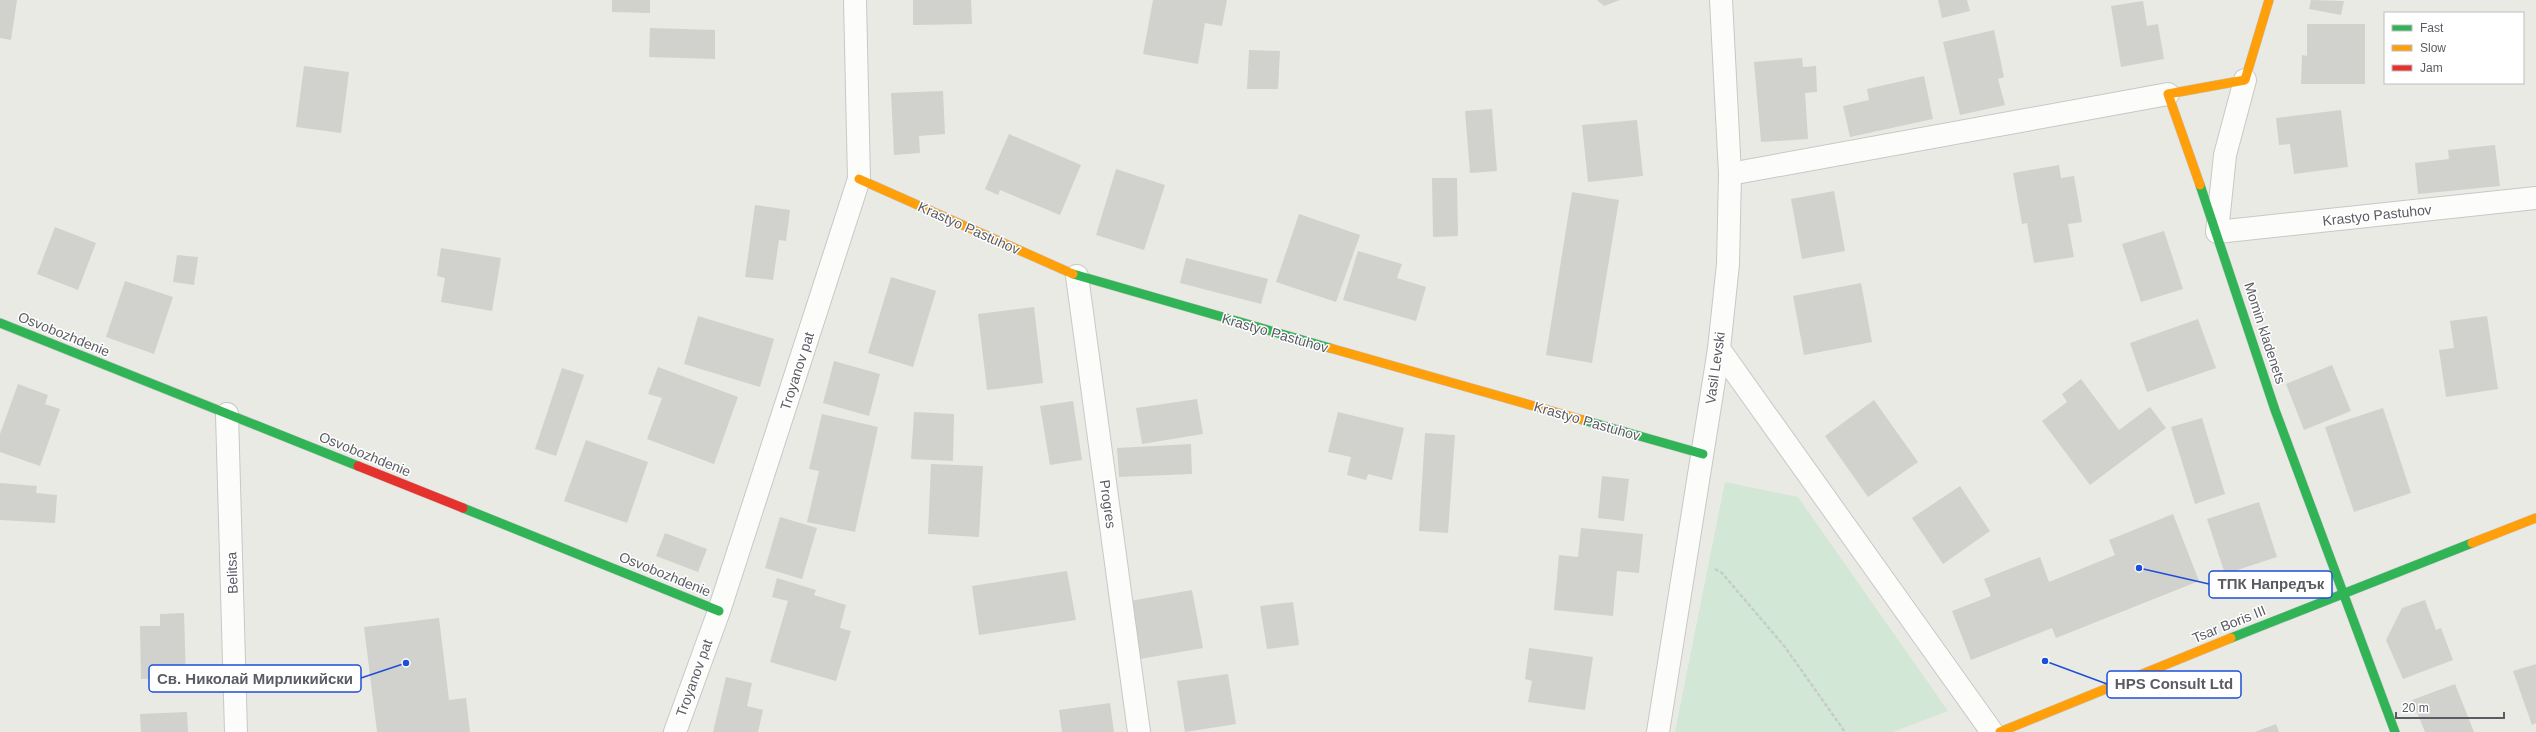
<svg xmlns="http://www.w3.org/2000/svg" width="2536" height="732" viewBox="0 0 2536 732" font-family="Helvetica,sans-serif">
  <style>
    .green { fill: #d2e7d5 }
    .building { fill: #d1d1cd }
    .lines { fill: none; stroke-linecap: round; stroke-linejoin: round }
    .street-casing { stroke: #c7c8c7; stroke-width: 24 }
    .fast-casing { stroke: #c6c6c7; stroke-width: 10 }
    .slow-casing { stroke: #c6c6c7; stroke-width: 10 }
    .jam-casing { stroke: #c6c6c7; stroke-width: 10 }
    .path { stroke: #c7cccb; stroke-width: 2.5; stroke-dasharray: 4 2; stroke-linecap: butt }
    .street { stroke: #fcfcfb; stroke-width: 22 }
    .fast { stroke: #30b455; stroke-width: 9 }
    .slow { stroke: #ff9f0a; stroke-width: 9 }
    .jam { stroke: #e5322d; stroke-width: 9 }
    .labels { text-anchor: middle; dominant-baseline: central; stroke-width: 3; stroke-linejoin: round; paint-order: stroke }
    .street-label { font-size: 14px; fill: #5a5c63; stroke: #fff }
    .leader { fill: none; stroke: #1d4ed8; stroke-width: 1.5 }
    .callout-dot { fill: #1d4ed8; stroke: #fff; stroke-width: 1.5 }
    .callout { fill: #fff; stroke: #1d4ed8; stroke-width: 1.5 }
    .callout-label { font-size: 15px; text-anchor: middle; font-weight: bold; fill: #5a5c63 }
  </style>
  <rect width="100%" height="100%" fill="#eaeae5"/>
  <path class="green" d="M1725,482L1798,497L1948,711L1893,732H1675Z"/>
  <g class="building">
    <path d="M0,0H17L11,40L0,38Z"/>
    <path d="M612,0H650V13L612,12Z"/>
    <path d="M913,0H971L972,24L913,25Z"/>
    <path d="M1153,0H1227L1222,26L1205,23L1198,64L1143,54Z"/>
    <path d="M1597,0H1620L1604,6Z"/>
    <path d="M1938,0H1967L1970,11L1942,18Z"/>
    <path d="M2311,0L2344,1L2341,15L2309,9Z"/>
    <path d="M2143,1L2147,26L2158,24L2164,59L2121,67L2111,6Z"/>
    <path d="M2307,24H2365V84H2301L2302,55L2307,56Z"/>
    <path d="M650,28L715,30V59L649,57Z"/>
    <path d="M1994,30L2004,77L1998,79L2005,105L1960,115L1943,42Z"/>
    <path d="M1249,50L1280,51L1278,89H1247Z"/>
    <path d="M1802,58L1803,67L1816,66L1817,92L1805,93L1808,139L1761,142L1754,62Z"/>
    <path d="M304,66L349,72L341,133L296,127Z"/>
    <path d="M1924,76L1933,119L1850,137L1843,106L1869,100L1867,89Z"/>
    <path d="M943,91L945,134L919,136L920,153L894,155L891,93Z"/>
    <path d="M1492,109L1497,171L1470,173L1465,111Z"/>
    <path d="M2341,110L2348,167L2294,174L2290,144L2279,145L2276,118Z"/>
    <path d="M1637,120L1643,176L1588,182L1582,125Z"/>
    <path d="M1009,134L1081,165L1060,215L1000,190L998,195L985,189Z"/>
    <path d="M2495,145L2500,186L2418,194L2415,163L2449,159L2448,150Z"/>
    <path d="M2059,165L2061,178L2074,176L2082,222L2068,224L2074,257L2034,263L2027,223L2022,224L2013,173Z"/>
    <path d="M1116,169L1165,185L1144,250L1096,235Z"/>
    <path d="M1432,178H1457L1458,236L1433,237Z"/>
    <path d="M1834,191L1845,251L1802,259L1791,199Z"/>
    <path d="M1572,192L1619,200L1592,363L1546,355Z"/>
    <path d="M755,205L790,210L786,241L779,240L773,280L745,277Z"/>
    <path d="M1299,214L1360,235L1336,302L1276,282Z"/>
    <path d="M55,227L96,243L78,290L37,274Z"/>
    <path d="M2164,231L2183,289L2141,302L2122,244Z"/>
    <path d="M441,248L501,258L492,311L441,302L445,278L437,276Z"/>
    <path d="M1358,251L1402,264L1397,278L1426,287L1416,321L1343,300Z"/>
    <path d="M177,255L198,257L194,285L173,282Z"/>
    <path d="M1186,258L1268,279L1261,304L1180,283Z"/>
    <path d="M891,277L936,291L913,367L868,353Z"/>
    <path d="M125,281L173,297L154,354L106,337Z"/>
    <path d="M1861,283L1872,342L1804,355L1793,296Z"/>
    <path d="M1034,307L1043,383L987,390L978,314Z"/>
    <path d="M698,316L774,339L760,387L684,364Z"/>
    <path d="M2487,316L2498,389L2446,397L2439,350L2454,348L2450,321Z"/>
    <path d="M2198,319L2216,368L2147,392L2130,343Z"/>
    <path d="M834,361L880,374L869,416L823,403Z"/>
    <path d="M2332,365L2351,411L2304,430L2286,384Z"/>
    <path d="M658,367L738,397L714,464L647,439L662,398L648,394Z"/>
    <path d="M562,368L584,375L556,456L535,449Z"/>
    <path d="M2081,379L2119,430L2150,407L2166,428L2090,485L2042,421L2067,402L2062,394Z"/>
    <path d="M18,384L48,395L45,404L60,409L40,466L0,452V434Z"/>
    <path d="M1197,399L1203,434L1142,444L1136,408Z"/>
    <path d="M1874,400L1918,462L1868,497L1825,436Z"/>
    <path d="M1073,401L1082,460L1050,465L1040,406Z"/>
    <path d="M2383,408L2411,493L2354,512L2325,427Z"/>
    <path d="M914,412L954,414L953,461L911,459Z"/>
    <path d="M1338,412L1404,428L1392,480L1368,474L1366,480L1347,475L1351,457L1328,452Z"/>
    <path d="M822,414L878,427L855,532L807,522L819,471L809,469Z"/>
    <path d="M2202,418L2225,494L2195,504L2171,427Z"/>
    <path d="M1425,433L1455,435L1448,533L1419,531Z"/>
    <path d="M586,440L648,462L627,523L564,501Z"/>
    <path d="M1191,444L1192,474L1119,477L1117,448Z"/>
    <path d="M931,464L983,466L979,537L928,534Z"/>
    <path d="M1602,476L1629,479L1624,521L1598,518Z"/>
    <path d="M0,483L37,486L36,493L57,495L55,523L0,520Z"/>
    <path d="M1960,486L1990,531L1943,564L1912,518Z"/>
    <path d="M2259,502L2277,557L2225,574L2207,519Z"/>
    <path d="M2173,514L2199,581L2056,638L2052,628L1971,660L1952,611L1991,596L1984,579L2040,557L2049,582L2115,555L2109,540Z"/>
    <path d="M780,517L817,528L802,579L765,568Z"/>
    <path d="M1581,528L1643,534L1639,573L1617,571L1613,616L1554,610L1559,555L1578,557Z"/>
    <path d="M665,533L707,549L698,572L656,556Z"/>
    <path d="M1067,571L1076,620L979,635L972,586Z"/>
    <path d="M777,578L816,590L814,595L846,605L840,628L851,631L836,681L770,662L788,601L772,597Z"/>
    <path d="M1192,590L1203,648L1140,659L1130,601Z"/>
    <path d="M2425,600L2436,630L2441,628L2453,660L2403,679L2386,640L2402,608Z"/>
    <path d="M1293,602L1299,645L1267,649L1260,606Z"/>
    <path d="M184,613L186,678L141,679L140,626H160V614Z"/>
    <path d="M439,618L449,700L466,698L470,732H377L364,627Z"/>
    <path d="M1529,648L1593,657L1585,710L1528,702L1532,681L1525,679Z"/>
    <path d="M2536,664V723L2532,725L2513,671Z"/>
    <path d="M1228,674L1236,724L1185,732L1177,681Z"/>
    <path d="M726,677L752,683L747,706L763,710L758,732H713Z"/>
    <path d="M2455,684L2474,732H2425L2412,700Z"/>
    <path d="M1110,703L1114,732H1062L1059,710Z"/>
    <path d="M187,712L188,732H141L140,714Z"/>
    <path d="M2276,724L2279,732H2255Z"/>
  </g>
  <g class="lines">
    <defs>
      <g id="street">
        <path d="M2245,80L2225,155L2217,232L2536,198"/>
        <path d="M1730,174L2168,94"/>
        <path d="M1077,276L1139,732"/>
        <path d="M1719,349L1992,732"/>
        <path d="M227,414L236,732"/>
        <path d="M675,732L719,611L859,179L855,0"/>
        <path d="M1658,732L1719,349L1728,264L1730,174L1721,0"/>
      </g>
      <g id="fast">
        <path d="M2200,185L2275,410L2395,732"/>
        <path d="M1073,274L1330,348"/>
        <path d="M0,323L358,466"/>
        <path d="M1583,420L1703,454"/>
        <path d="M463,508L719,611"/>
        <path d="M2231,638L2472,543"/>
      </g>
      <g id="slow">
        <path d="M859,179L1073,274"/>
        <path d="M2200,185L2168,94L2245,80L2269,0"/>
        <path d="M1330,348L1583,420"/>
        <path d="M2472,543L2536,518"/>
        <path d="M2000,732L2231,638"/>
      </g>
      <path id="jam" d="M358,466L463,508"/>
    </defs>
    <use href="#street" class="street-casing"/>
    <use href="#fast" class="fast-casing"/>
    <use href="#slow" class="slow-casing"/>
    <use href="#jam" class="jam-casing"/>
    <path class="path" d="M1715,569L1722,573L1785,647L1845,732"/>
    <use href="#street" class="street"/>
    <use href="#fast" class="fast"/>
    <use href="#slow" class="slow"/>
    <use href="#jam" class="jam"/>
  </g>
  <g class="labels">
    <g class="street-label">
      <text transform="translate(2377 215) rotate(-6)">Krastyo Pastuhov</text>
      <text transform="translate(969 228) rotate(24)">Krastyo Pastuhov</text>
      <text transform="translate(1275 333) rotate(16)">Krastyo Pastuhov</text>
      <text transform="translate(2265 333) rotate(72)">Momin kladenets</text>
      <text transform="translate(64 334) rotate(22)">Osvobozhdenie</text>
      <text transform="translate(1715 368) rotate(-82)">Vasil Levski</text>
      <text transform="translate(797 371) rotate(-72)">Troyanov pat</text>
      <text transform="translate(1587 421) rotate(16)">Krastyo Pastuhov</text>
      <text transform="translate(365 454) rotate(22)">Osvobozhdenie</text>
      <text transform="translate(1108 504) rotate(82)">Progres</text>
      <text transform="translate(232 573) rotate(-92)">Belitsa</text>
      <text transform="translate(665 574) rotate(22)">Osvobozhdenie</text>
      <text transform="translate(2229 624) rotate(-22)">Tsar Boris III</text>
      <text transform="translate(694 678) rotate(-70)">Troyanov pat</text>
    </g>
  </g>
  <path class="leader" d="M2139 568L2209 584M406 663L361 678M2045 661L2107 684"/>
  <g class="callout-dot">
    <circle cx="2139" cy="568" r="4"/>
    <circle cx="406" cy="663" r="4"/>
    <circle cx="2045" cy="661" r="4"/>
  </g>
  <g class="callout">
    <rect x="2209" y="571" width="123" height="27" rx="4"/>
    <rect x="149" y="665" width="212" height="27" rx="4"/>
    <rect x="2107" y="671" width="134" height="27" rx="4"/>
  </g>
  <g class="callout-label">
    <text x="2271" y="589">ТПК Напредък</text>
    <text x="255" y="684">Св. Николай Мирликийски</text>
    <text x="2174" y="689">HPS Consult Ltd</text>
  </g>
  <rect x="2384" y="12" width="140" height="72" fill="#ffffff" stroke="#bdbec1"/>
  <rect x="2392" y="25" width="20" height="6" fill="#30b455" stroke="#bdbec1"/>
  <text x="2420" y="32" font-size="12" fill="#5a5c63">Fast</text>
  <rect x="2392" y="45" width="20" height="6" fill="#ff9f0a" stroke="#bdbec1"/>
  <text x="2420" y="52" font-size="12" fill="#5a5c63">Slow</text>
  <rect x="2392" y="65" width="20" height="6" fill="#e5322d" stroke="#bdbec1"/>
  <text x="2420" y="72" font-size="12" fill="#5a5c63">Jam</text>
  <path d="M2396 712v6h108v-6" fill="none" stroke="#5a5c63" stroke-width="2"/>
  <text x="2402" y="712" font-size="12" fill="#5a5c63" stroke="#ffffff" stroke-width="3" paint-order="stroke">20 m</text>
</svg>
